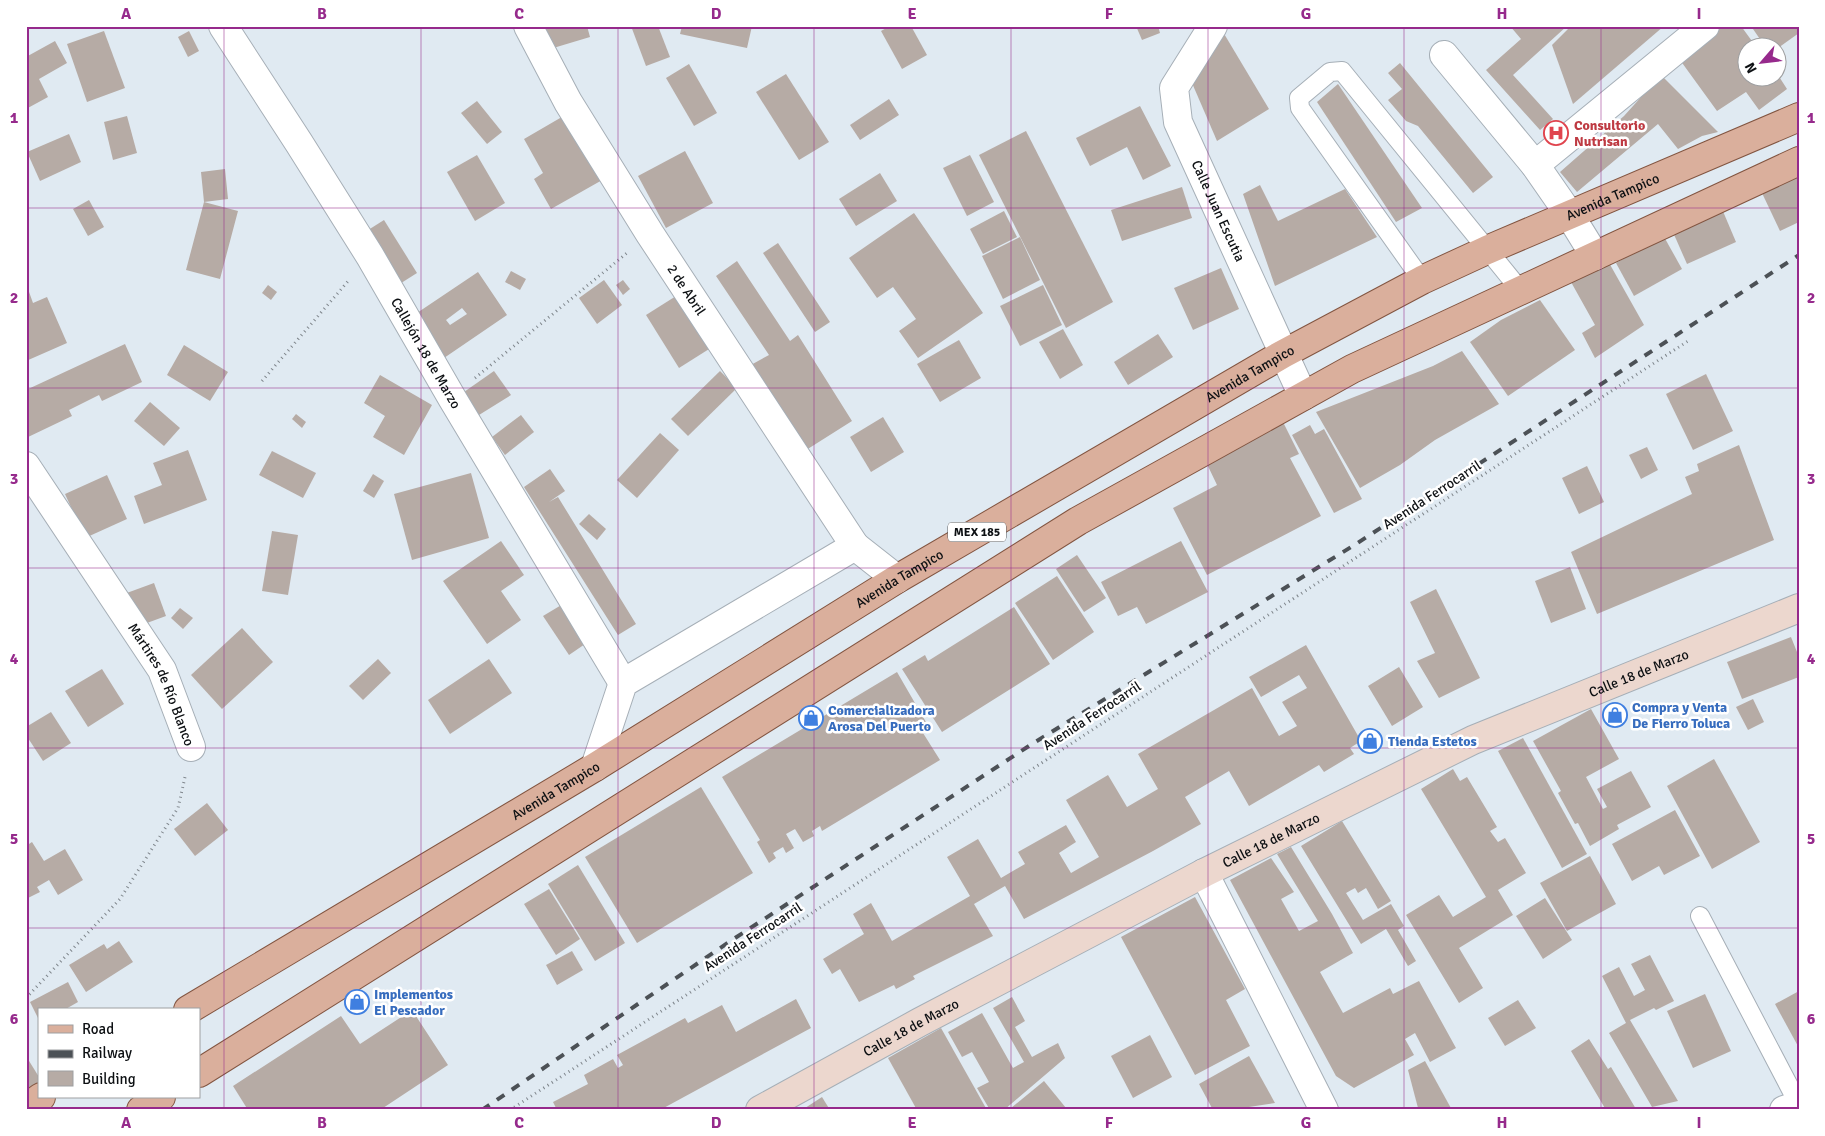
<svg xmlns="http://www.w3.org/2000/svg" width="1825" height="1136" viewBox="0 0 1825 1136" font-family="Signika,sans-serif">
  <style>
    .building { fill: #b6aba5; fill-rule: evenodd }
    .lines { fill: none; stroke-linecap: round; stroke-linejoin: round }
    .lane-casing { stroke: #a6afb7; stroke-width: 20 }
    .street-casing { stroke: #a6afb7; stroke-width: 30 }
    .secondary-casing { stroke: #a6afb7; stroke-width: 30 }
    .primary-casing { stroke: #825541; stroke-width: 30 }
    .path { stroke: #7f868c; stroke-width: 3; stroke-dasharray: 1 4; stroke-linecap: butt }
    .lane { stroke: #fff; stroke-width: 18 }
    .street { stroke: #fff; stroke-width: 28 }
    .secondary { stroke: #ecd7ce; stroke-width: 28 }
    .primary { stroke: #daaf9c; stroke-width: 28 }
    .rail { stroke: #4c5156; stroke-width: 4; stroke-dasharray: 9 9; stroke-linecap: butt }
    .grid { fill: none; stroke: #962a8c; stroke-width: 1; stroke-opacity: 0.55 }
    .labels { text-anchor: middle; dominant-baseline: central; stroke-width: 5; stroke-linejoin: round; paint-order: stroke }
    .shield { fill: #fff; stroke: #56585a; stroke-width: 1 }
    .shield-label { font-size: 12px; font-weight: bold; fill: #0d1013 }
    .health-label { font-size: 14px; font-weight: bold; fill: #be3a42; stroke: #fff; text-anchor: start }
    .street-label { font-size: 14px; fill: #0d1013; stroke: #fff }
    .shop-label { font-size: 14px; font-weight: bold; fill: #366cbe; stroke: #fff; text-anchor: start }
    .neatline { fill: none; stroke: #962a8c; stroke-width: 2 }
    .grid-label { font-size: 16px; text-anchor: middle; font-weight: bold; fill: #962a8c }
  </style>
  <rect width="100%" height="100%" fill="#e0eaf2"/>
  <g class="building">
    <path d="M543,26H587L590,37L550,49Z"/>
    <path d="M631,26H658L670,57L646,66Z"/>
    <path d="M682,26H752L747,48L680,34Z"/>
    <path d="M890,26H911L927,55L902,69L881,31Z"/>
    <path d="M1136,26H1158L1160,33L1142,40Z"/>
    <path d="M1510,26H1567L1513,75L1553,119L1540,130L1486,70L1521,39Z"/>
    <path d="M1571,26H1664L1573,104L1552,45Z"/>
    <path d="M1719,26H1741L1757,48H1748V78H1778V75L1787,89L1759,110L1746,92L1717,111L1680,60Z"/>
    <path d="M1756,26H1799V33L1778,48H1766L1753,29Z"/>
    <path d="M1220,27L1269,109L1217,141L1192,83Z"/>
    <path d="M104,31L125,88L87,102L67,44Z"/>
    <path d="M189,31L199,51L188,57L178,37Z"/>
    <path d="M55,41L67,63L39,79L48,97L26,109V57Z"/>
    <path d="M1400,63L1493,177L1473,193L1418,126L1406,121L1388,100L1402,89L1388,73Z"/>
    <path d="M689,64L717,113L694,126L666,78Z"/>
    <path d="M786,74L829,142L799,160L756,92Z"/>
    <path d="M1661,75L1718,132L1702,136L1678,149L1658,124L1577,192L1560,172L1624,116Z"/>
    <path d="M1338,84L1422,208L1396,222L1317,102Z"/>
    <path d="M889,99L899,115L860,140L850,125Z"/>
    <path d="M477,101L502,132L487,144L461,113Z"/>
    <path d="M1140,106L1171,166L1143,180L1127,147L1090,166L1076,138Z"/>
    <path d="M567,114L604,179L551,209L534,179L543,173L524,139Z"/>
    <path d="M127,116L137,153L113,160L104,122Z"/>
    <path d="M1026,131L1113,302L1066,328L979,155Z"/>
    <path d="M69,134L81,162L40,181L27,152Z"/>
    <path d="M685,151L713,203L666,228L638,176Z"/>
    <path d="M477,155L505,203L475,221L447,172Z"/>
    <path d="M970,155L994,202L967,216L943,168Z"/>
    <path d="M225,169L228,199L204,202L238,211L220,279L186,270L204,202L201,172Z"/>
    <path d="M880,173L897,201L856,226L839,199Z"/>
    <path d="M1799,176V222L1780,231L1762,193Z"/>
    <path d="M1260,185L1278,221L1345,189L1377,237L1275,286L1243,194Z"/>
    <path d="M1182,187L1192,218L1122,241L1111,210Z"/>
    <path d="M89,200L104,227L88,236L73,209Z"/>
    <path d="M1722,209L1736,242L1687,264L1672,230Z"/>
    <path d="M1004,211L1017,237L983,254L970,229Z"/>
    <path d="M914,213L983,313L918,358L899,331L916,319L893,287L877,298L849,258Z"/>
    <path d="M384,220L417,273L398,285L365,232Z"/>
    <path d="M1663,235L1682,269L1634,296L1616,263Z"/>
    <path d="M1020,237L1040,280L1003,299L982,256Z"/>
    <path d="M778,243L830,322L815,332L763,253Z"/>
    <path d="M737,261L790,341L798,335L852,421L803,452L749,366L769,355L716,276Z"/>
    <path d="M1608,261L1644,325L1595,358L1582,333L1595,325L1571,282Z"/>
    <path d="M1221,268L1239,309L1193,330L1174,288Z"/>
    <path d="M511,271L526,279L520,290L505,282Z"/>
    <path d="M478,272L507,315L444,358L414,315ZM462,308L467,314L450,325L446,320Z"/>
    <path d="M604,280L622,305L597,324L579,298Z"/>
    <path d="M623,280L630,289L623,295L616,285Z"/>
    <path d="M268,285L277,292L271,300L262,293Z"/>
    <path d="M1043,285L1062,325L1020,346L1000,306Z"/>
    <path d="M28,289L33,303L47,297L67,343L26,361V290Z"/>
    <path d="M684,291L717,344L679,368L646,315Z"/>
    <path d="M1540,300L1575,350L1508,396L1470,342L1501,320Z"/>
    <path d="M1063,329L1083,365L1060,379L1039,342Z"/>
    <path d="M1158,334L1173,357L1128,385L1114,362Z"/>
    <path d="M959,340L981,378L940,402L917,364Z"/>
    <path d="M125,344L142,382L102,401L99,395L69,410L72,416L26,438V390Z"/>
    <path d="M184,345L228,372L210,401L167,375Z"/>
    <path d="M1462,351L1499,404L1435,440L1400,465L1360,488L1316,412L1433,366Z"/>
    <path d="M494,371L511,395L479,415L464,392Z"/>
    <path d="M720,371L737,388L688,436L671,419Z"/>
    <path d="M1706,374L1733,431L1693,450L1666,394Z"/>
    <path d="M380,375L432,405L404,455L373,437L385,416L364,403Z"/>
    <path d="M150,402L180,428L164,446L134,421Z"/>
    <path d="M296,414L306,422L302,428L292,419Z"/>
    <path d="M521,415L534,432L505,455L492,437Z"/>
    <path d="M883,417L904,452L871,472L850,437Z"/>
    <path d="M1283,422L1299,454L1290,458L1321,516L1207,575L1173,508L1217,485L1206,462Z"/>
    <path d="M1310,425L1315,434L1324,429L1362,499L1334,513L1292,435Z"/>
    <path d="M660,433L679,450L637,498L617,480Z"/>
    <path d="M1739,445L1774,540L1597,614L1571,552L1692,494L1685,477L1699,471L1697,464Z"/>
    <path d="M1647,447L1658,470L1641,479L1629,455Z"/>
    <path d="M188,450L207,500L144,524L134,496L162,485L153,463Z"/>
    <path d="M272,451L316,473L303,498L259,475Z"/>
    <path d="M1587,466L1604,502L1579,514L1562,478Z"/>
    <path d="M550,469L565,491L549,502L558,497L636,624L618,635L524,487Z"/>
    <path d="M471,473L489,538L412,560L394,494Z"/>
    <path d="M373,474L384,481L374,498L363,491Z"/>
    <path d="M107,475L127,519L85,538L65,494Z"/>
    <path d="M589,514L606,529L597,540L579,524Z"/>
    <path d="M272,531L298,535L288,595L262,591Z"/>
    <path d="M501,541L524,575L501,591L521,620L487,644L443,581Z"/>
    <path d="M1181,541L1208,592L1146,624L1137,607L1118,616L1101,582Z"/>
    <path d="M1077,555L1106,598L1084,612L1056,569Z"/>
    <path d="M1570,567L1586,609L1551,623L1535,581Z"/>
    <path d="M1057,576L1094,632L1053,660L1015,603Z"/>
    <path d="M154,583L166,616L136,627L124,594Z"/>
    <path d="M1436,589L1480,678L1439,698L1417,661L1435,653L1410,602Z"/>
    <path d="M563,604L588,642L569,655L543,616Z"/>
    <path d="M1014,607L1050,664L942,732L902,669L925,655L928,661Z"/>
    <path d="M180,608L193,618L183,629L171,618Z"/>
    <path d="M242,628L273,662L222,709L191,675Z"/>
    <path d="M1791,637L1799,657V677L1742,699L1727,662Z"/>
    <path d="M1306,645L1361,741L1350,748L1354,754L1324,772L1319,765L1249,806L1229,771L1185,797L1201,824L1153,851L1024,919L1005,886L974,904L993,936L913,976L915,979L896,989L894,985L859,1002L840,969L832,974L823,959L864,934L853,914L871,903L892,941L970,896L947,857L978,839L1001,878L1025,864L1018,852L1066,825L1076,842L1059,853L1071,873L1099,857L1066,800L1108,775L1127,807L1158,789L1138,754L1252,688L1279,736L1297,726L1282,702L1307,688L1299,675L1261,697L1249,677Z"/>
    <path d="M378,659L391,673L363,700L349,686Z"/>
    <path d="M489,659L512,693L450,734L428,700Z"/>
    <path d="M1399,667L1423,707L1392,726L1368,686Z"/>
    <path d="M102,669L124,704L88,727L65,691Z"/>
    <path d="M897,672L930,729L923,733L940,760L822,831L820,826L812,831L814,836L803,842L795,829L786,834L794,848L786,853L783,847L773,853L776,858L769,863L757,842L760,840L722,777Z"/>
    <path d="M1753,699L1764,722L1748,730L1736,707Z"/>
    <path d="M1591,709L1619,759L1586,777L1603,809L1607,807L1597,789L1631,771L1651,807L1617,825L1619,829L1590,846L1578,823L1575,824L1558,793L1561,791L1533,741Z"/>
    <path d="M51,712L71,743L43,761L26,735V727Z"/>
    <path d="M1523,738L1587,854L1562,868L1498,751Z"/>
    <path d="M1714,759L1760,842L1712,869L1667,786Z"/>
    <path d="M1453,769L1460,781L1467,777L1497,827L1490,831L1498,842L1505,838L1526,873L1498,890L1513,915L1459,948L1483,988L1459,1003L1406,915L1439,895L1453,917L1486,897L1421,789Z"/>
    <path d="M701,787L753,873L637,943L585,857Z"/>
    <path d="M207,803L228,830L195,856L174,829Z"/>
    <path d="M1675,810L1700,856L1664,875L1659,866L1632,881L1612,844Z"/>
    <path d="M1342,821L1391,901L1378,909L1366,888L1358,893L1355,888L1346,893L1363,920L1391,904L1404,926L1398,930L1416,961L1408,966L1386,929L1361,944L1301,846Z"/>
    <path d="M32,842L44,861L65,849L83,880L58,895L49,880L37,887L40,892L26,899V846Z"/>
    <path d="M1291,847L1332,914L1353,953L1320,972L1343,1013L1390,988L1393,994L1419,981L1456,1048L1430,1062L1415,1033L1405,1039L1414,1055L1354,1088L1336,1076L1230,880L1271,858L1294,892L1281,899L1299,931L1318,921L1277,854Z"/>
    <path d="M1590,856L1616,904L1567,931L1540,883Z"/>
    <path d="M578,865L625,943L595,961L548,884Z"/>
    <path d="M549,889L580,939L556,955L524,904Z"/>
    <path d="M1195,897L1245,989L1226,1000L1250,1046L1195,1075L1121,937Z"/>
    <path d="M1545,898L1572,940L1543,959L1516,916Z"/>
    <path d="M119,941L133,962L86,992L69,965L104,944L107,949Z"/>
    <path d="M572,951L583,970L557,985L546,965Z"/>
    <path d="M1650,955L1674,1001L1656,1010L1654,1008L1630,1020L1678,1101L1652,1107L1609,1033L1626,1023L1602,976L1619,967L1634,996L1645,990L1631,964Z"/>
    <path d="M68,982L78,1002L64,1010H39V1020L30,1002Z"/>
    <path d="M1799,991V1048L1775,1004Z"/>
    <path d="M1705,994L1731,1051L1693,1068L1667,1011Z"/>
    <path d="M1012,997L1025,1021L1015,1027L1032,1057L1058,1043L1065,1058L1004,1110H990L977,1088L989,1082L972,1052L962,1057L948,1032L982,1013L1013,1068L1024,1062L993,1008Z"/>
    <path d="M796,999L811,1028L660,1110H557L553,1102L588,1084L584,1075L613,1059L618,1068L623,1065L617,1055L685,1018L688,1023L722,1005L736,1032Z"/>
    <path d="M1518,1000L1536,1028L1505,1046L1488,1018Z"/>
    <path d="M412,1010L448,1065L380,1110H248L233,1086L341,1016L360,1044Z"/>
    <path d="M941,1028L987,1110H917L888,1058Z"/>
    <path d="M1150,1035L1172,1077L1133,1098L1111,1056Z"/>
    <path d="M1589,1039L1608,1069L1611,1067L1636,1109L1606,1110L1571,1051Z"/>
    <path d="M26,1056L39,1077V1089L26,1096Z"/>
    <path d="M1249,1056L1275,1103L1229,1110H1213L1199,1084Z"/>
    <path d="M1425,1061L1452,1110H1426L1418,1108L1408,1070Z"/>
    <path d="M1044,1081L1066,1108L1064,1110H1012L1011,1108Z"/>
    <path d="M822,1097L830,1110H802Z"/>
  </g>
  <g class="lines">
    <defs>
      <g id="lane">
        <path d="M1422,280L1300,108L1299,98L1330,72L1342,71L1521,291"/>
        <path d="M1700,916L1799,1105"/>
      </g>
      <g id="street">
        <path id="s1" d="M223,26L299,143L370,256L452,398L623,683"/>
        <path id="s2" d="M528,26L568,102L650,234L855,546"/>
        <path id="s3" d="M1213,26L1174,88L1178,122L1303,396"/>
        <path d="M1444,55L1535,165L1569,214L1595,256"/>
        <path d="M1535,165L1705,26"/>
        <path id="s4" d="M26,466L162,670L191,747"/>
        <path d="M595,767L623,683L855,546L897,579"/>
        <path d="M1204,873L1324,1110"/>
        <path d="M1784,1110L1799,1105"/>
      </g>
      <g id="secondary">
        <path id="s5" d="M760,1110L920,1022L1204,873L1473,740L1799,608"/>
      </g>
      <g id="primary">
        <path id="s6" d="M188,1010L595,767L897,579L1283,354L1422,280L1487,250L1799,117"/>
        <path d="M199,1073L1078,521L1352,369L1799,161"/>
        <path d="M26,1108L41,1097"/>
        <path d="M141,1110L161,1097"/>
      </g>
    </defs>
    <use href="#lane" class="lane-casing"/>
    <use href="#street" class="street-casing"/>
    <use href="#secondary" class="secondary-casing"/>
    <use href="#primary" class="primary-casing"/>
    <g class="path">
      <path d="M475,378L627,253"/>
      <path d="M262,381L350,279"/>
      <path d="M26,998L120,899L178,808L185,777"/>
      <path d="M510,1110L1688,341"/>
    </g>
    <use href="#lane" class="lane"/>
    <use href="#street" class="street"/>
    <use href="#secondary" class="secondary"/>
    <use href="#primary" class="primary"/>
    <path class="rail" d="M482,1110L732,940L1032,744L1356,544L1799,255"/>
  </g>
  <path class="grid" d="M224,26V1110M421,26V1110M618,26V1110M814,26V1110M1011,26V1110M1208,26V1110M1404,26V1110M1601,26V1110M26,208H1799M26,388H1799M26,568H1799M26,748H1799M26,928H1799"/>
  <defs>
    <symbol id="hospital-ring" viewBox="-11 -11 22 22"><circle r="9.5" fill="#fff" stroke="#e0444e" stroke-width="1.5"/><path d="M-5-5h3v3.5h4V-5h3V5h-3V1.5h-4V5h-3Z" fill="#e0444e"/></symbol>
    <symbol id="shop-ring" viewBox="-11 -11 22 22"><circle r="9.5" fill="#fff" stroke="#3f7fe0" stroke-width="1.5"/><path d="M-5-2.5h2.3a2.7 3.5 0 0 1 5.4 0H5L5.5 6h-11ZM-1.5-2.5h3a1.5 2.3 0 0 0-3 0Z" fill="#3f7fe0"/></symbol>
  </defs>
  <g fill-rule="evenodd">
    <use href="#hospital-ring" x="1542" y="119" width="28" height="28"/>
    <use href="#shop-ring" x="1601" y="701" width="28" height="28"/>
    <use href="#shop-ring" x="797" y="704" width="28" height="28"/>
    <use href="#shop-ring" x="1356" y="727" width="28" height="28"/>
    <use href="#shop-ring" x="343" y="988" width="28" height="28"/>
  </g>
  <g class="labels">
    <rect class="shield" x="948" y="522.5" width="58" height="19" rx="4"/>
    <g class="shield-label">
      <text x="977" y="532">MEX 185</text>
    </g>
    <g class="health-label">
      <text x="1574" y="125">Consultorio<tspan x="1574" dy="16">Nutrisan</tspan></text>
    </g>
    <g class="street-label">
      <text stroke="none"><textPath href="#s6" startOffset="1642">Avenida Tampico</textPath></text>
      <text stroke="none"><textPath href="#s3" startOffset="205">Calle Juan Escutia</textPath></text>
      <text stroke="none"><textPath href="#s2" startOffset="308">2 de Abril</textPath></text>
      <text stroke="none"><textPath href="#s1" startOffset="385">Callejón 18 de Marzo</textPath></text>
      <text stroke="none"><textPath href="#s6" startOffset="1238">Avenida Tampico</textPath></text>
      <text transform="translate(1432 495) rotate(-33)">Avenida Ferrocarril</text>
      <text stroke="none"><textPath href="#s6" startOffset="832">Avenida Tampico</textPath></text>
      <text stroke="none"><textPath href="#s5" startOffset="982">Calle 18 de Marzo</textPath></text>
      <text stroke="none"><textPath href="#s4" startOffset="258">Mártires de Río Blanco</textPath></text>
      <text transform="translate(1092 716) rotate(-33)">Avenida Ferrocarril</text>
      <text stroke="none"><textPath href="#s6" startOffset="428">Avenida Tampico</textPath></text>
      <text stroke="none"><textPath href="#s5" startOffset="578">Calle 18 de Marzo</textPath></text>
      <text transform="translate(753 937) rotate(-33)">Avenida Ferrocarril</text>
      <text stroke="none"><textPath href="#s5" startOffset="172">Calle 18 de Marzo</textPath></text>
    </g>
    <g class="shop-label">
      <text x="1632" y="707">Compra y Venta<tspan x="1632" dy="16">De Fierro Toluca</tspan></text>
      <text x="828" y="710">Comercializadora<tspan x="828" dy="16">Arosa Del Puerto</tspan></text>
      <text x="1388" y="741">Tienda Estetos</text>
      <text x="374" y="994">Implementos<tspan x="374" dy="16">El Pescador</tspan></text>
    </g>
  </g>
  <rect width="1825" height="1136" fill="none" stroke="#ffffff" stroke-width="55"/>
  <rect x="38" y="1008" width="162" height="90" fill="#ffffff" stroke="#9e9fa1"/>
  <rect x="48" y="1025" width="25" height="8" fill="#daaf9c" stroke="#9e9fa1"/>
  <text x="82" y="1034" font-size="15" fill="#0d1013">Road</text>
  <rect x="48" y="1050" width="25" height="8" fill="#4c5156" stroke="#9e9fa1"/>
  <text x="82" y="1058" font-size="15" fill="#0d1013">Railway</text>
  <rect x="48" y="1071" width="25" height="15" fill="#b6aba5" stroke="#9e9fa1"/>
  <text x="82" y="1084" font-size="15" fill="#0d1013">Building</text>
  <g transform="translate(1762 62) rotate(242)"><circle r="24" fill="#ffffff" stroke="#9e9fa1"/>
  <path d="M0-4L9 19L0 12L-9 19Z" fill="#962a8c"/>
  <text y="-8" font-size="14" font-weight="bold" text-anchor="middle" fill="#0d1013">N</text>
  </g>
  <rect x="28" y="28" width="1770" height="1080" class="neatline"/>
  <g class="grid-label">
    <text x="126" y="19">A</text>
    <text x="322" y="19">B</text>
    <text x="519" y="19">C</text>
    <text x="716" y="19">D</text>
    <text x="912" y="19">E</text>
    <text x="1109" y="19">F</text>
    <text x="1306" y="19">G</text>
    <text x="1502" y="19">H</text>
    <text x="1699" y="19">I</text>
    <text x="14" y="123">1</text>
    <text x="1811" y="123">1</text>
    <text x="14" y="303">2</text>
    <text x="1811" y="303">2</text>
    <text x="14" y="484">3</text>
    <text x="1811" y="484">3</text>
    <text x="14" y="664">4</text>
    <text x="1811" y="664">4</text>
    <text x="14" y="844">5</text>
    <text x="1811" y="844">5</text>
    <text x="14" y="1024">6</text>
    <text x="1811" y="1024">6</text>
    <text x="126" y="1128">A</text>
    <text x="322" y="1128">B</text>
    <text x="519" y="1128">C</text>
    <text x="716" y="1128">D</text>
    <text x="912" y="1128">E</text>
    <text x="1109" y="1128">F</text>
    <text x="1306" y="1128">G</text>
    <text x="1502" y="1128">H</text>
    <text x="1699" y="1128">I</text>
  </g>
</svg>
